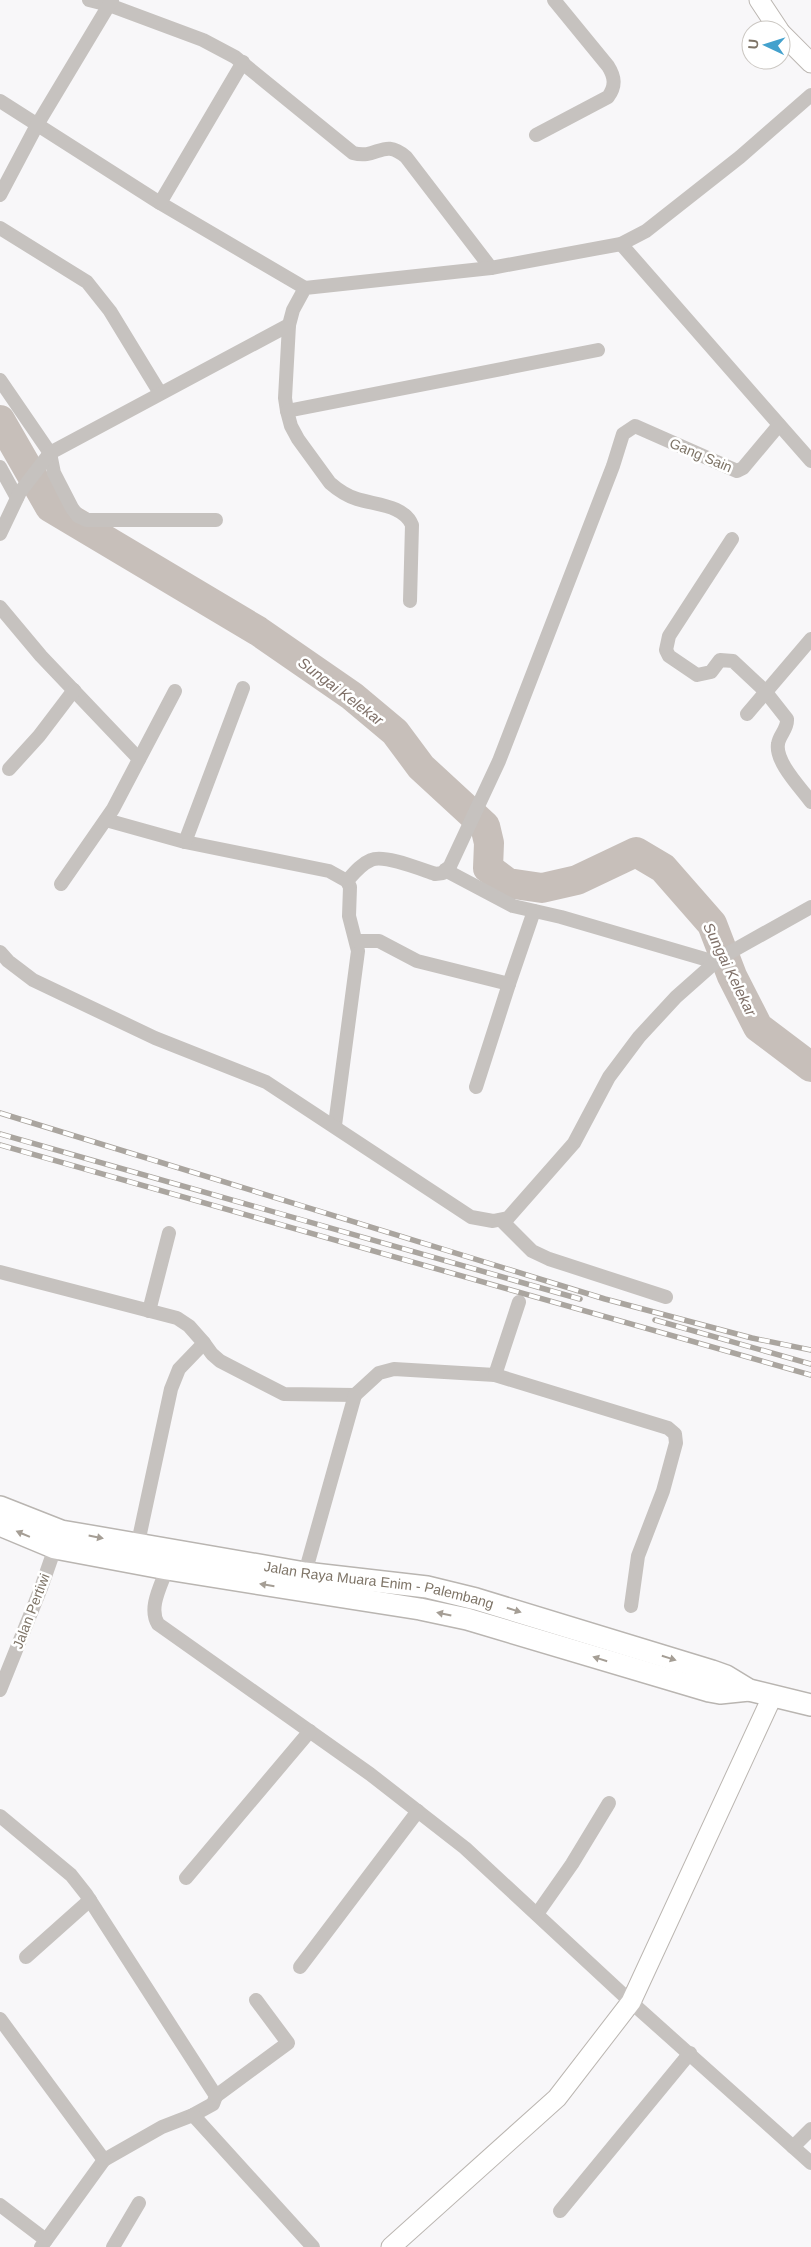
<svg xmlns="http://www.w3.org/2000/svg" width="811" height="2247" viewBox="0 0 811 2247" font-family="Arial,sans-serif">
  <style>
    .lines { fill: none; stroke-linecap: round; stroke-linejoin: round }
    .river { stroke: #c7bfba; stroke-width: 30 }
    .secondary-casing { stroke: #bbb6b1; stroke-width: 21 }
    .primary-casing { stroke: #b9b5b1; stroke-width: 24 }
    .street { stroke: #c6c2bf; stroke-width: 14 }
    .secondary { stroke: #fff; stroke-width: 19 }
    .primary { stroke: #fff; stroke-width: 21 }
    .rail-casing { stroke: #aaa59f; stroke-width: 5.5 }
    .rail { stroke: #fff; stroke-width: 4; stroke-dasharray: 11; stroke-linecap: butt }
    .oneway { fill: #a59e95 }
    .labels { text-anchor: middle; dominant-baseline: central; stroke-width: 5; stroke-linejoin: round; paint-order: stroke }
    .street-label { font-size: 14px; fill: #7e7467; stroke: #fff }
    .water-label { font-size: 15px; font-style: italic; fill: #7f7068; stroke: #fff }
  </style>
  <rect width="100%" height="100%" fill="#f8f7f9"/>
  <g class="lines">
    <path class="river" d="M0,420L50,507L258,631L352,696L395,732L421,767L485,826L489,843L488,868L508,883L542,888L577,880L636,852L663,868L712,924L732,976L758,1027L811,1067"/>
    <defs>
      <g id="secondary">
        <path d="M759,0L779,30"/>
        <path d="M781,33L811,63"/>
        <path d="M391,2247L557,2098L631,2002L772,1697"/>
      </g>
      <g id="primary">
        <path id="s1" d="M0,1507L61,1531L305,1573L427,1587L476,1599L712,1671L726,1676L749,1690L811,1705"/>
        <path d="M0,1525L55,1548L167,1569L420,1609L467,1619L709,1691L720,1693L749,1690"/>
      </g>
    </defs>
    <use href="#secondary" class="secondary-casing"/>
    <use href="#primary" class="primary-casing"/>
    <g class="street">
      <path d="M89,0L109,5L203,40L235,57L353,153C378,160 383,137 406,157L491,268"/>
      <path d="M0,101L160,203L305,288"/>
      <path d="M536,135L608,97C616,86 615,77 608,66L554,0"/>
      <path d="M0,195L37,125L112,0"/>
      <path d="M160,203L243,62"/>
      <path d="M0,228L87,282L110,311L160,393"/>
      <path d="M621,244L811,461"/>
      <path d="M289,325L285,398L287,411L291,426L298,439L330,483C338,490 347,496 357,499C376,505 404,505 412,525L410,601"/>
      <path d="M0,380L50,453L54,473L72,508L78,516L87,520H216"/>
      <path d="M287,411L598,350"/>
      <path d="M0,467L17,498"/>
      <path d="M0,534L20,492L50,453L289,325L293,310L305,288L491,268L621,244L646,231L740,157L811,95"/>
      <path d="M732,539L669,636L666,650L669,656L697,675L711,672L720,660L733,661L765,691L787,719C788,729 779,735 778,744C775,762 801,788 811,802"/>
      <path d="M0,607L41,656L139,759"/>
      <path d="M747,714L811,639"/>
      <path d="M9,769L39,736L74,690"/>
      <path d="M106,820L185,842L329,871L347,881L350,887L349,916L358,951L335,1125"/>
      <path d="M185,842L243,688"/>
      <path d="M445,870L513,906L561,917L715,962"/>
      <path d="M347,881C354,873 361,864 371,860C384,854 420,869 435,874L443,873L450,866L499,761L613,466L623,434L635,426L737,471L743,468L779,425"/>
      <path d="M61,884L113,809L175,691"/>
      <path d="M356,941H379L417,961L509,984L534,911"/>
      <path d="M0,952L8,961L33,980L155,1038L266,1082L471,1217L493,1221L508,1218L574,1143L609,1077L639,1037L676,997L720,958L811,907"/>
      <path d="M476,1087L509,984"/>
      <path d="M501,1220L532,1251L549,1259L666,1297"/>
      <path d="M0,1272L177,1318L189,1326L204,1343L179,1369L171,1389L136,1552"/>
      <path d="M149,1311L169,1233"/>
      <path d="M204,1343L212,1354L220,1361L284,1394L355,1395L379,1373L394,1369L495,1375L519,1302"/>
      <path d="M495,1375L668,1428L675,1434L676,1443L663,1491L638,1556L631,1606"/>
      <path d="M169,1562C164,1581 147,1606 158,1624L370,1774L465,1848L631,2002L811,2163"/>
      <path d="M305,1581V1573L355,1395"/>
      <path d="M0,1690L41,1588L57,1542"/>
      <path d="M0,1816L71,1875L86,1894L216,2096L213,2104L193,2115L162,2127L104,2160L41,2247"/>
      <path d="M186,1878L310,1731"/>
      <path d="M537,1914L572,1864L609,1803"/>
      <path d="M26,1957L90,1900"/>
      <path d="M300,1967L418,1811"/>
      <path d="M0,2019L104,2160"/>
      <path d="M216,2096L288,2043L256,2000"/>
      <path d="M193,2115L313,2247"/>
      <path d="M793,2147L811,2129"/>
      <path d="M0,2205L46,2240"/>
      <path d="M560,2211L690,2053"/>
      <path d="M113,2247L139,2203"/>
    </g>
    <use href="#secondary" class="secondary"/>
    <use href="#primary" class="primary"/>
    <defs>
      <g id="rail">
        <path d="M0,1113L605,1299L752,1338L811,1350"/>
        <path d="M0,1134L580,1299"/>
        <path d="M0,1145L811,1375"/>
        <path d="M655,1320L811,1364"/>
      </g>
    </defs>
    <use href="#rail" class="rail-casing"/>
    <use href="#rail" class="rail"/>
  </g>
  <defs><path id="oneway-solid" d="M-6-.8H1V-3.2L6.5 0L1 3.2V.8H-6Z" transform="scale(1.25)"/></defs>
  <g class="oneway">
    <use href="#oneway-solid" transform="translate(23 1534) rotate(-157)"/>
    <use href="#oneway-solid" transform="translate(96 1537) rotate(11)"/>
    <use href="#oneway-solid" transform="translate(267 1585) rotate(-171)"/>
    <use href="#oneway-solid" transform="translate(514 1610) rotate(17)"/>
    <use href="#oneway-solid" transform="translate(444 1614) rotate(-168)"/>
    <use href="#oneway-solid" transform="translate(669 1658) rotate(17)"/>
    <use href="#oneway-solid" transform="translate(600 1659) rotate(-163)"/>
  </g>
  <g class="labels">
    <g class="street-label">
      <text transform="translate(701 455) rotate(23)">Gang Sain</text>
      <text stroke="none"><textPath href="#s1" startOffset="388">Jalan Raya Muara Enim - Palembang</textPath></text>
      <text transform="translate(31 1611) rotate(-69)">Jalan Pertiwi</text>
    </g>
    <g class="water-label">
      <text transform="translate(341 691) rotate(37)">Sungai Kelekar</text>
      <text transform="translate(730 969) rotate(64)">Sungai Kelekar</text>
    </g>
  </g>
  <g transform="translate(766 45) rotate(274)"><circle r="24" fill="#ffffff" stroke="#cbc7c2"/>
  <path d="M0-4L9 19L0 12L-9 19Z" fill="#43a1cd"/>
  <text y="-8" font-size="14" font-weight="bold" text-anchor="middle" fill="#7e7467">U</text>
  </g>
</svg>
